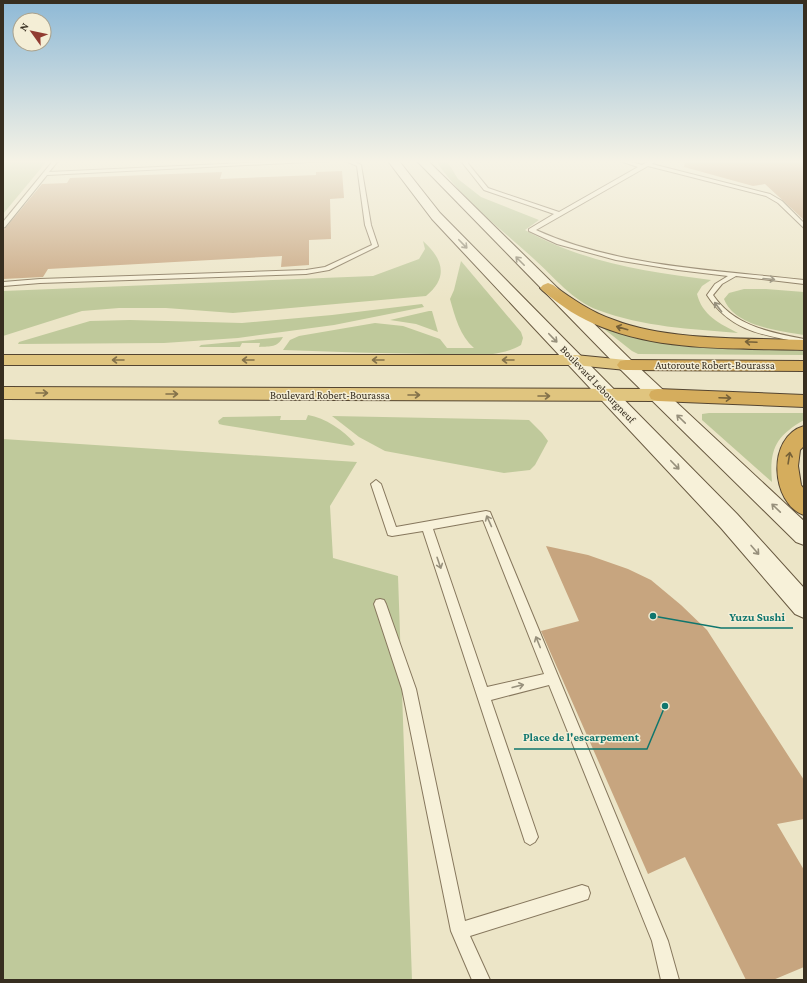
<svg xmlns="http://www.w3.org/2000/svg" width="807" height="983" viewBox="0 0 807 983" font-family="'Crimson Pro',serif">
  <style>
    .green { fill: #bfc99b }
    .building { fill: #c7a57f }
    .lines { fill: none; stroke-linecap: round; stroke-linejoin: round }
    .service-casing { stroke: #86775d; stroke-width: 2 }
    .secondary-casing { stroke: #685940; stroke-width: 2 }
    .trunk-casing { stroke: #544531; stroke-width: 2 }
    .motorway-casing { stroke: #544531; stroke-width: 2 }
    .service { fill: #f7f1d9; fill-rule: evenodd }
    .secondary { fill: #f7f1d9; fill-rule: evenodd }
    .trunk { fill: #e0c57f; fill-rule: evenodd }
    .motorway { fill: #d5ad5d; fill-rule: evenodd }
    .oneway { stroke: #97907c }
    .oneway2 { stroke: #766138 }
    .oneway3 { stroke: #83724b }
    .labels { text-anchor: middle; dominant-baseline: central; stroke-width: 3; stroke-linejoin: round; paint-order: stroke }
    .street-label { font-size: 11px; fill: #372e20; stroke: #f4eed6 }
    .leader { fill: none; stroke: #0f766e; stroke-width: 1.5 }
    .callout-dot { fill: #0f766e; stroke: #f4eed6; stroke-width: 1.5 }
    .callout-label { font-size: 12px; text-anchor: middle; font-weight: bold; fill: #0f766e; stroke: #f4eed6; stroke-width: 3; stroke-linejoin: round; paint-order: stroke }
  </style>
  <rect width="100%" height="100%" fill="#ece5c7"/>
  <g class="green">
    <path d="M3,161H47L3,214Z"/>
    <path d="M436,161H447L458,179L481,197L539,220L525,230C582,262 647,272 711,280L702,286L697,294C702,315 720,324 738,333C691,329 643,327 598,310C573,301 554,277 534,259C500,228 462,200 436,161Z"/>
    <path d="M423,241C443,259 449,277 426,296L233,313L166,308H119L82,311L3,336V291L373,276L419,259L425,249Z"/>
    <path d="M461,261L521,332L523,338L521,345C495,360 459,354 431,354C381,353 332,352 283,350L290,340L299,336L375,323L403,326L440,339L447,348H474C460,336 455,317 450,299L454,290Z"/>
    <path d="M744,289H766L804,292V335C779,331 734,326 724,299L729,293Z"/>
    <path d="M422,304L424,307L334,325L238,338L164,343L18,344L19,342L90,321L130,320L242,323L332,315Z"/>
    <path d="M429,311H432L438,332L416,324L390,320Z"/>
    <path d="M599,325L737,345L804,351V355L638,354L632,351Z"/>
    <path d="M283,337C277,348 271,346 259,347L260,343H242L240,347H199L201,345Z"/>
    <path d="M709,413H804V420C776,436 769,449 772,482L702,420V414Z"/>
    <path d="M308,415C325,418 344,430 355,444L352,446L223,425L219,424L218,421L223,417L281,416L280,420H306Z"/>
    <path d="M332,416L529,420L542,433L548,441L535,465L530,470L504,473L385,451L359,437Z"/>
    <path d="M3,439L357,462L330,506L333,558L398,576L412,980H3Z"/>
  </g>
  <g class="building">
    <path d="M685,161H804V220L765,184L753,186L684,167Z"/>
    <path d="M342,171L344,198L330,199L331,239L309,240V265L281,267L282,256L48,269L43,277L3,279V231L42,184L67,183L70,178L222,172L220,179L316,175V172Z"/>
    <path d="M546,546L588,555L628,569L651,580L681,605L707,630L804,780V819L777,824L804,870V967L773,980H746L685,857L648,874L541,631L579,621Z"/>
  </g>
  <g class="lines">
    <defs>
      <g id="service">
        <path d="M53,161H58L49,172L289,161H328L47,175L5,227L3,228V222Z"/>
        <path d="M346,161H353L361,165L371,225L378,246L329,270L306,274L40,283L3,286V282L40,279L306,270L325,267L372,245L365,225L357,166Z"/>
        <path d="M461,161H466L488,188L559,212L638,167L620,161H628L642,165L649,161H655L652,164L770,194L782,201L804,223V228L778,203L766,196L648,166L536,230C617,267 716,270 804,280V284L736,276L722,284L713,295C734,326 769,332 804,339V343C764,335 731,332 707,295L715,284L728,276L678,270L616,260L557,244L529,231V229L554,214L484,190Z"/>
        <path d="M376,480L381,484L396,527L486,511L490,512L668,941L679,980H661L652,941L549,685L491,700L538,837L535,842L530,845L525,842L423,531L392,536L388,535L371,484ZM483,520L544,674L487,687L433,529Z"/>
        <path d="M380,599L384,600L386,604L416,689L465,921L582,885L588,887L590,893L588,899L582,901L470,936L490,980H472L451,931L402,689L374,604L376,600Z"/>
      </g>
      <g id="secondary">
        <path d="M388,161H399L440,213L737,514L804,588V618L795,614L721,528L432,219Z"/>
        <path d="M417,161H428L632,361L804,521V545L796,542L620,369Z"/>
      </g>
      <g id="trunk">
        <path d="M3,355H575L626,360L632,361L635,365L632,369L626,370L575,365H3Z"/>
        <path d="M3,387L658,389L665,391L667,395L665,399L658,401L3,399Z"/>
      </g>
      <g id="motorway">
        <path d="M548,283L553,285C572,299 591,312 614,320C668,341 746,338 804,340V350C738,348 665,352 602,327C580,319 561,306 543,291L540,288L543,285Z"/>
        <path d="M626,360L804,361V371L626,370L620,369L617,365L620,361Z"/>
        <path d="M658,389L804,395V407L658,401L651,399L649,395L651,391Z"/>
        <path d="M804,426V446L800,450L798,466L801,485L804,489V515C771,504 766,437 804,426Z"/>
      </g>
    </defs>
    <use href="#service" class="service-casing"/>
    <use href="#secondary" class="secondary-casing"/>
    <use href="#trunk" class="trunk-casing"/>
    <use href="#motorway" class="motorway-casing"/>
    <use href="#service" class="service"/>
    <use href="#secondary" class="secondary"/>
    <use href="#trunk" class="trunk"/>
    <use href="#motorway" class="motorway"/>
  </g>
  <defs><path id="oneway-shaft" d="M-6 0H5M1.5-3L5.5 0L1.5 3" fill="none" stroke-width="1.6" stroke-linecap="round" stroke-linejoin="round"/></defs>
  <g class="oneway">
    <use href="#oneway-shaft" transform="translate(463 244) rotate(46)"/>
    <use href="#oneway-shaft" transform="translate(520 261) rotate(-135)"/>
    <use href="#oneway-shaft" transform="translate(769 279) rotate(5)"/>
    <use href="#oneway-shaft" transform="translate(718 307) rotate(-127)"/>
    <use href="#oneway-shaft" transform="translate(553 338) rotate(46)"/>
    <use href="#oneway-shaft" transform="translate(681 419) rotate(-136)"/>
    <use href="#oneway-shaft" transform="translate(675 465) rotate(46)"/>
    <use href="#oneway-shaft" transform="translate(776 508) rotate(-136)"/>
    <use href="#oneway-shaft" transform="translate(489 521) rotate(-114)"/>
    <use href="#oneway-shaft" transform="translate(755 550) rotate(49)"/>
    <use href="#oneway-shaft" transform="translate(439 563) rotate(71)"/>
    <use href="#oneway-shaft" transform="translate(538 642) rotate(-112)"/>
    <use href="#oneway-shaft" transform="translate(518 686) rotate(-14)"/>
  </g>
  <g class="oneway2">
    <use href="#oneway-shaft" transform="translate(622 328) rotate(-164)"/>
    <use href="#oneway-shaft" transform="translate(751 342) rotate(-177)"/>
    <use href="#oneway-shaft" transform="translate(725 398) rotate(2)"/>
    <use href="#oneway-shaft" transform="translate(789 458) rotate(-81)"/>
  </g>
  <g class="oneway3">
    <use href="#oneway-shaft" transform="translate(118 360) rotate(180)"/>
    <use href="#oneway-shaft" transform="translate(248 360) rotate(180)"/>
    <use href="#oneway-shaft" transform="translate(378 360) rotate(180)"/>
    <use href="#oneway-shaft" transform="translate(508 360) rotate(180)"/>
    <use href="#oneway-shaft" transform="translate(42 393)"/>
    <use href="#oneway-shaft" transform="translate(172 394)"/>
    <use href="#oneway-shaft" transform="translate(414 395)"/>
    <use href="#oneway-shaft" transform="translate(544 396)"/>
  </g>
  <linearGradient id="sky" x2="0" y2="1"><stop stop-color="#8eb9d6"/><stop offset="0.54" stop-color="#f6f3e6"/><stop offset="1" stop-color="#f6f3e6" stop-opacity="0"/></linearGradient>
  <rect width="807" height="299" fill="url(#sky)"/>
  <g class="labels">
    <g class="street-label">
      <text x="715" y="365">Autoroute Robert-Bourassa</text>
      <text transform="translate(598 384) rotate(46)">Boulevard Lebourgneuf</text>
      <text x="330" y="395">Boulevard Robert-Bourassa</text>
    </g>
  </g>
  <path class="leader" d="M653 616L721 628H793M665 706L647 749H514"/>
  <g class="callout-dot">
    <circle cx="653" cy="616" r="4"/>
    <circle cx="665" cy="706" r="4"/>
  </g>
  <g class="callout-label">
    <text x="757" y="621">Yuzu Sushi</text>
    <text x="581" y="741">Place de l'escarpement</text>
  </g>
  <rect width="807" height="983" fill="none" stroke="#372e20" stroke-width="8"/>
  <g transform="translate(32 32) rotate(303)"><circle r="19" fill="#f4eed6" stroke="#a8a18d"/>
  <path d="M0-3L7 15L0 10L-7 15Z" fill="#913b31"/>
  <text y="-6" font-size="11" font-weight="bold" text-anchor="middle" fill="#372e20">N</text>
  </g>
</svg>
